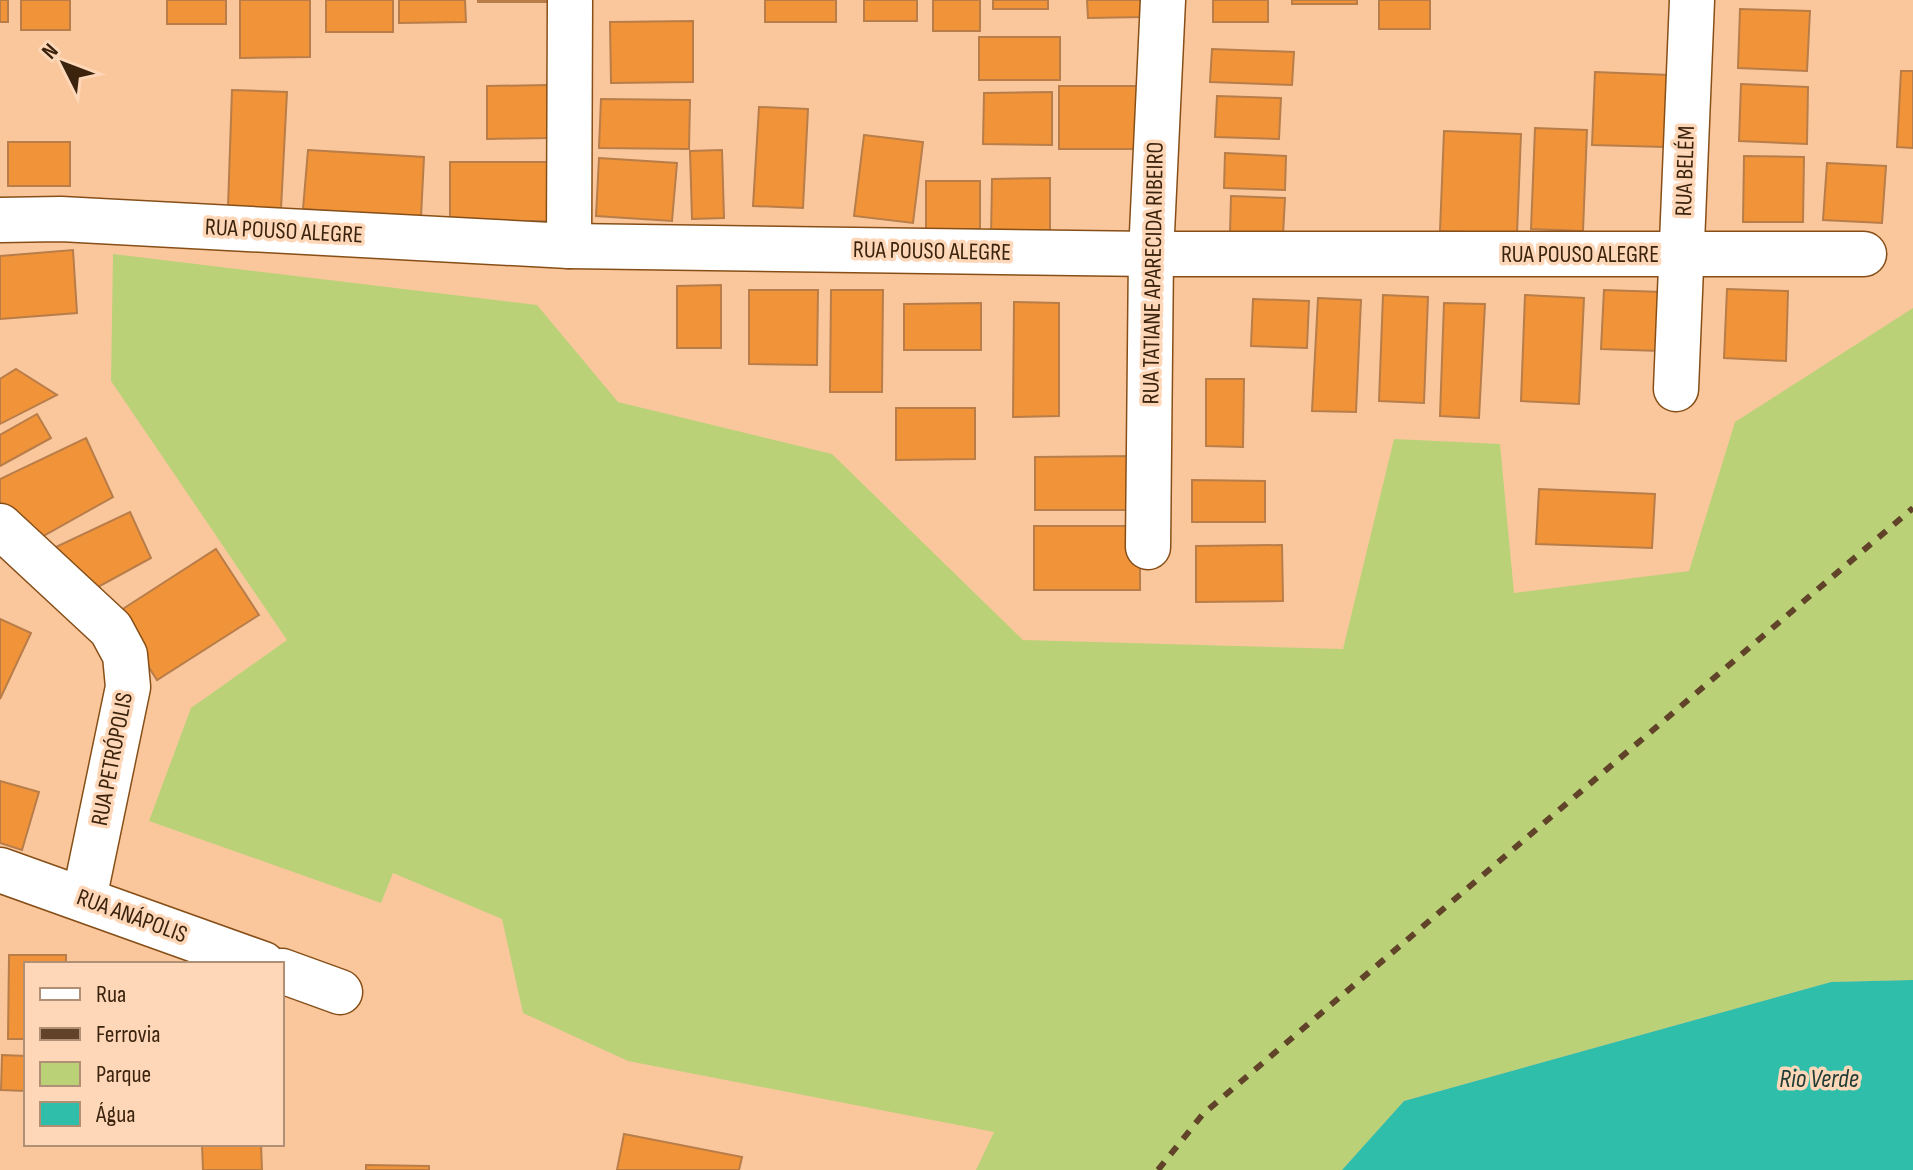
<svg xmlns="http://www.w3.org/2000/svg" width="1913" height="1170" viewBox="0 0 1913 1170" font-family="'Sofia Sans Condensed',sans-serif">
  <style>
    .green { fill: #bad178 }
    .water { fill: #2ebeaa }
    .building { fill: #f19439; stroke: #b87d49; stroke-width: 2 }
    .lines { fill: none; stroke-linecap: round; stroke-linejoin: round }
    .street-casing { stroke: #874f17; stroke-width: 47 }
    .street { stroke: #fff; stroke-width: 44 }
    .rail { stroke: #604329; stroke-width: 6; stroke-dasharray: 10 10; stroke-linecap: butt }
    .labels { text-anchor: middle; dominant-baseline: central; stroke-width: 7; stroke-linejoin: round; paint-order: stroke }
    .street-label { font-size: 24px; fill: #3b230d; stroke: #fed7b8 }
    .water-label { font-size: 26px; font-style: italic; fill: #1e3b35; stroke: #fed7b8 }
  </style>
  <rect width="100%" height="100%" fill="#fac79d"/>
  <path class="green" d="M113,254L537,305L618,402L832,454L1023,640L1343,649L1394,439L1500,444L1514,593L1689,571L1735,422L1913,308V980L1831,982L1404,1101L1342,1170H976L994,1132L628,1061L523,1013L502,919L393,873L381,903L149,821L191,708L287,640L111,381Z"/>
  <path class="water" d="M1913,980V1170H1342L1404,1101L1831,982Z"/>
  <g class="building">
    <rect x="0" y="0" width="8" height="22"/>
    <rect x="21" y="0" width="49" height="30"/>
    <rect x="167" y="0" width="59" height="24"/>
    <path d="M240,0H310V57L240,58Z"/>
    <rect x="326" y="0" width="67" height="32"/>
    <path d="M399,0H465L466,22L399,23Z"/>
    <rect x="478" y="0" width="70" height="2"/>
    <rect x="765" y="0" width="71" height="22"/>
    <rect x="864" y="0" width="53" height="21"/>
    <rect x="933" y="0" width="47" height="31"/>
    <rect x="993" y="0" width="55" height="9"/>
    <path d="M1087,0H1145V17L1088,18Z"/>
    <rect x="1213" y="0" width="55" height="22"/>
    <rect x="1292" y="0" width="65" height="4"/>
    <rect x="1379" y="0" width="51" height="29"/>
    <path d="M1740,9L1810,11L1807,71L1738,68Z"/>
    <path d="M693,21V82L611,83L610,22Z"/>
    <rect x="979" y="37" width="81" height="43"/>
    <path d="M1212,49L1294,52L1292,85L1210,82Z"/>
    <path d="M1901,71H1913V148L1897,147Z"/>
    <path d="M1595,72L1669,75L1665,147L1592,145Z"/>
    <path d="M1741,84L1808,87L1807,144L1739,141Z"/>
    <path d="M547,85L548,138L487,139V86Z"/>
    <path d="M1059,86H1141L1140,149H1059Z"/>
    <path d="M232,90L287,92L281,209L228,207Z"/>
    <path d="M1052,92V145L983,144L984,93Z"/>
    <path d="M1217,96L1281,98L1279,139L1215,137Z"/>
    <path d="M601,99L690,100L689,149L599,148Z"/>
    <path d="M759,107L808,109L803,208L753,206Z"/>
    <path d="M1535,128L1587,130L1583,231L1531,229Z"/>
    <path d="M1444,131L1521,134L1517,234L1440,231Z"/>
    <path d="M864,135L923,142L913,223L854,216Z"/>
    <rect x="8" y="142" width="62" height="44"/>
    <path d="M308,150L424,157L421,217L303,209Z"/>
    <path d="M722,150L724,218L692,219L690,151Z"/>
    <path d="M1225,153L1286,156L1285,190L1224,188Z"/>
    <path d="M1744,156L1804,157L1803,222H1743Z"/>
    <path d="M599,158L677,163L672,221L596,216Z"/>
    <path d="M450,162H547L548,221H450Z"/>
    <path d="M1827,163L1886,166L1882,223L1823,220Z"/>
    <path d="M1050,178V237H991L992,179Z"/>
    <rect x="926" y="181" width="54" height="48"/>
    <path d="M1231,196L1285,198L1283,235L1230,233Z"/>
    <path d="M73,250L77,313L0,319V256Z"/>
    <path d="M721,285V348H677V286Z"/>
    <path d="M1727,289L1788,291L1786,361L1724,358Z"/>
    <path d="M749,290H818L817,365L749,364Z"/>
    <path d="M831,290H883L882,392H830Z"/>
    <path d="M1604,290L1662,292L1660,351L1601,349Z"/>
    <path d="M1383,295L1428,297L1424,403L1379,401Z"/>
    <path d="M1525,295L1584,298L1579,404L1521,401Z"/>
    <path d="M1318,298L1361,300L1356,412L1312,411Z"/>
    <path d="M1253,299L1309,301L1307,348L1251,346Z"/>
    <path d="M1014,302L1059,303V416L1013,417Z"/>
    <path d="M981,303V350H904V304Z"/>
    <path d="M1444,303L1485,304L1479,418L1440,416Z"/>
    <path d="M16,369L57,395L0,424V379Z"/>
    <path d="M1206,379H1244L1243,447L1206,446Z"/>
    <path d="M896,408H975V459L896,460Z"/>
    <path d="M37,414L51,438L0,466V435Z"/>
    <path d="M86,438L113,497L29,544L0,521V479Z"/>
    <path d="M1135,456V510H1035V457Z"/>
    <path d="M1192,480L1265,481V522H1192Z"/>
    <path d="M1539,489L1655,494L1652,548L1536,544Z"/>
    <path d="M130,512L151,558L87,593L41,554Z"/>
    <rect x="1034" y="526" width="106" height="64"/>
    <path d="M1282,545L1283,601L1196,602V546Z"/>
    <path d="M216,549L259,615L157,680L115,614Z"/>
    <path d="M0,619L31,633L0,699Z"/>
    <path d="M0,781L39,792L22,850L0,843Z"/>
    <path d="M9,955H66V964H26V1039H8Z"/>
    <path d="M2,1055L26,1056V1091L1,1090Z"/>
    <path d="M624,1134L742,1157L739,1170H617Z"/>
    <path d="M202,1144H261L262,1170H203Z"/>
    <path d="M366,1165L429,1166V1170H366Z"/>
  </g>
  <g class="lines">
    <defs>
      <g id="street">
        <path d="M0,220L61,219L569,246L1151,254H1864"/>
        <path d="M569,246L570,0"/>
        <path d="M1676,389L1692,0"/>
        <path d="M0,526L111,629L125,655L128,687L84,899"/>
        <path d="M1148,547L1151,254L1163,0"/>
        <path d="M0,870L263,964"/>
        <path d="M282,971L340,992"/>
      </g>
    </defs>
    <use href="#street" class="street-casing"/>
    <use href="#street" class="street"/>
    <path class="rail" d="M1158,1170L1203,1114L1913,508"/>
  </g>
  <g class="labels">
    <g class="street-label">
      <text transform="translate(1685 171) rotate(-88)">RUA BELÉM</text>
      <text transform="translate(284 231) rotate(3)">RUA POUSO ALEGRE</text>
      <text transform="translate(932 251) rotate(1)">RUA POUSO ALEGRE</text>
      <text x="1580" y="254">RUA POUSO ALEGRE</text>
      <text transform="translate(1153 273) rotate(-89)">RUA TATIANE APARECIDA RIBEIRO</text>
      <text transform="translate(112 759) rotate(-79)">RUA PETRÓPOLIS</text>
      <text transform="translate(132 916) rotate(20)">RUA ANÁPOLIS</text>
    </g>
    <g class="water-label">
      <text x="1819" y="1079">Rio Verde</text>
    </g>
  </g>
  <rect x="24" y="962" width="260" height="184" fill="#fed7b8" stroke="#b08f74" stroke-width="2"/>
  <rect x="40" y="988" width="40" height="12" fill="#ffffff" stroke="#b08f74" stroke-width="2"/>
  <text x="96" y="1002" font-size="24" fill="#3b230d">Rua</text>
  <rect x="40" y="1028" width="40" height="12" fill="#604329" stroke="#b08f74" stroke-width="2"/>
  <text x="96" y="1042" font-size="24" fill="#3b230d">Ferrovia</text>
  <rect x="40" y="1062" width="40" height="24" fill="#bad178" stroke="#b08f74" stroke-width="2"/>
  <text x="96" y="1082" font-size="24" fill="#3b230d">Parque</text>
  <rect x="40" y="1102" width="40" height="24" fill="#2ebeaa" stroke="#b08f74" stroke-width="2"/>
  <text x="96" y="1122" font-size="24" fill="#3b230d">Água</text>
  <g transform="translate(64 64) rotate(312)" stroke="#fed7b8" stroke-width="6" paint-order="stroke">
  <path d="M0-6L14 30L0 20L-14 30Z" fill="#3b230d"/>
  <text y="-12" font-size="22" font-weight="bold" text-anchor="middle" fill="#3b230d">N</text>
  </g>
</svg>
